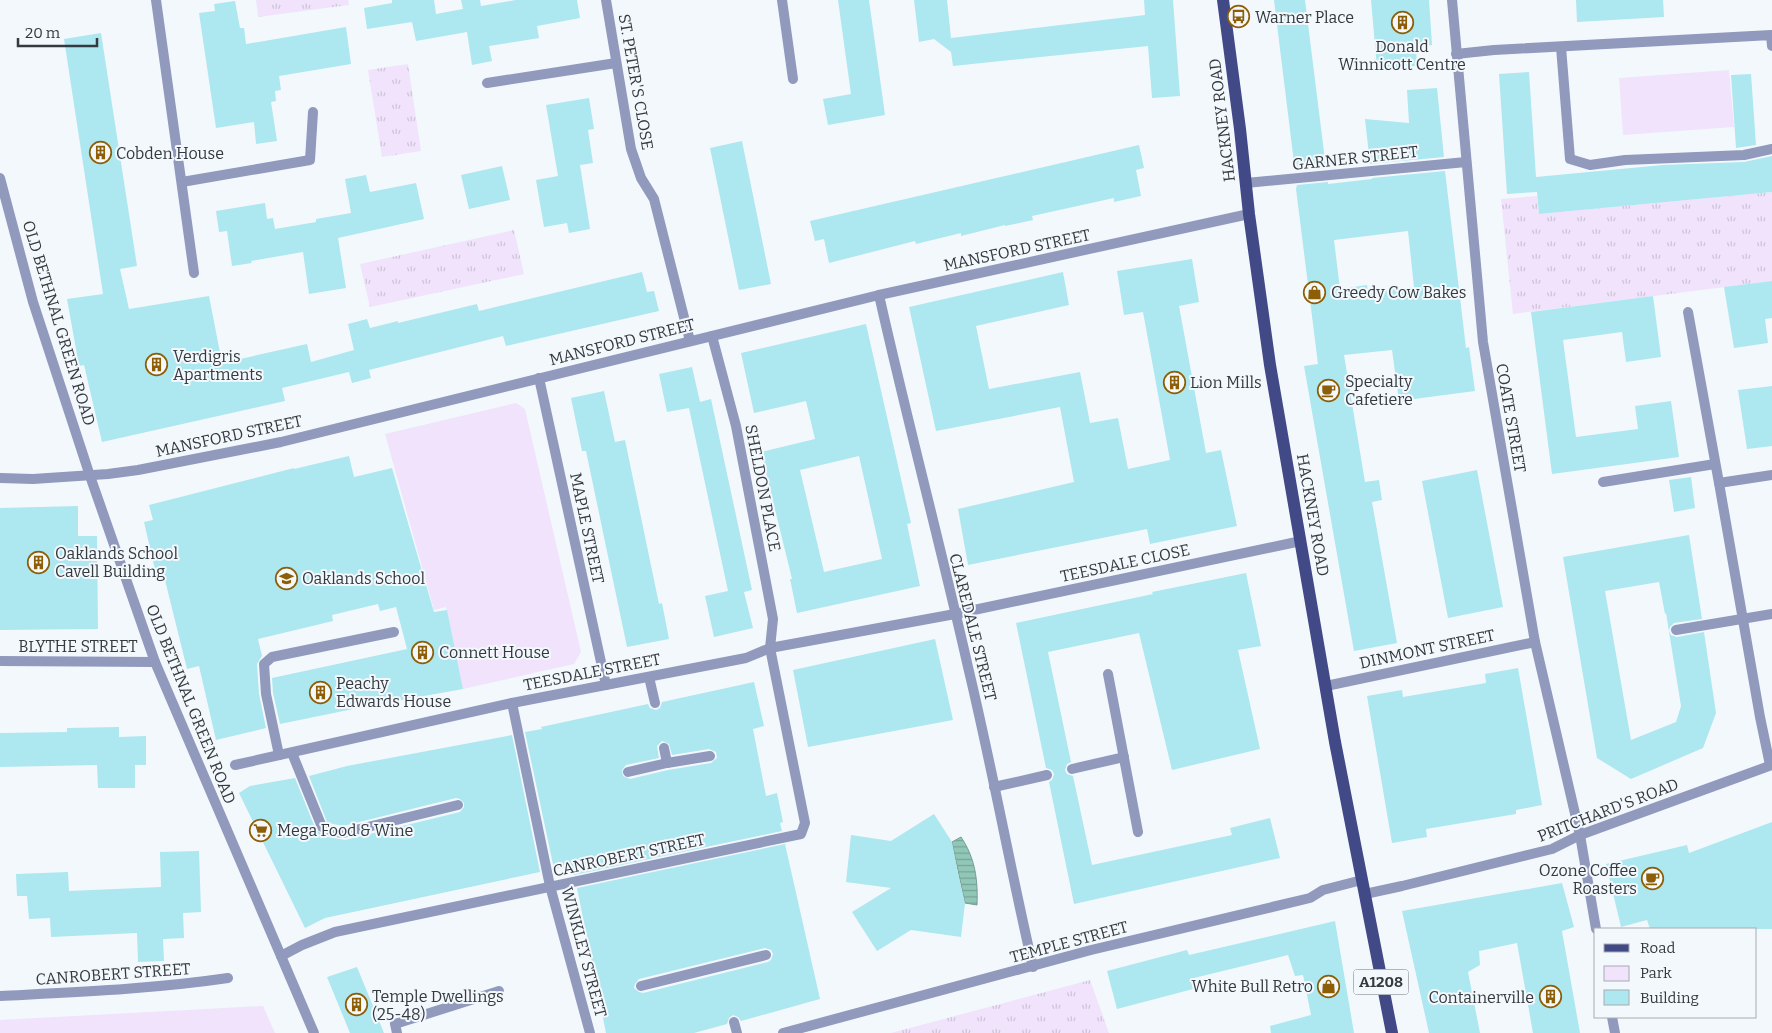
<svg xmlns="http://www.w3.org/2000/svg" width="1772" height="1033" viewBox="0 0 1772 1033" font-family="Bitter,serif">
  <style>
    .grass { fill: url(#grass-tufts) }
    .park { fill: #f0e3fb }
    .water { fill: url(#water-rules); stroke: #759d93 }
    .building { fill: #ade7f0; fill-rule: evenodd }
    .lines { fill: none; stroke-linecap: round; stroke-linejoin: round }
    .service { stroke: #9199bd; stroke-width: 10 }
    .pedestrian { stroke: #9199bd; stroke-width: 10 }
    .minor { stroke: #9199bd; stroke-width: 10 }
    .primary { stroke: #424987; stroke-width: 12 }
    .labels { text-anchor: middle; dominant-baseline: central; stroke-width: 4; stroke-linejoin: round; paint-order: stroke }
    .shield { fill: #f3f8fd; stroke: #6d7377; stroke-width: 1 }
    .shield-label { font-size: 15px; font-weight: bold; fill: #343a3e }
    .poi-label { font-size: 16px; fill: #343a3e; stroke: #f3f8fd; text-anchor: start }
    .street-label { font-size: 16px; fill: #343a3e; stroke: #f3f8fd }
  </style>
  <defs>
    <pattern id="grass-tufts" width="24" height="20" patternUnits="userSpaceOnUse" patternTransform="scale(1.25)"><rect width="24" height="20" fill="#f0e3fb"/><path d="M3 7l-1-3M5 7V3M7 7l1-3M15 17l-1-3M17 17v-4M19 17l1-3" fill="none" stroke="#cec4d8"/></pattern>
    <pattern id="water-rules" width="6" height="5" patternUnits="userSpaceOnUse" patternTransform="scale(1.25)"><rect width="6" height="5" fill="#91c7b7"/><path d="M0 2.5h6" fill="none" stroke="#77a396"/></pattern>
  </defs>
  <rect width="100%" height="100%" fill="#f3f8fd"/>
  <g class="grass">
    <path d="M256,0H348L349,5L258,17Z"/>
    <path d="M408,64L421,151L382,157L368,70Z"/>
    <path d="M1772,192V281L1513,314L1501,199L1537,196L1539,214Z"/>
    <path d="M514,230L524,274L370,307L360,264Z"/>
    <path d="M1090,980L1109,1033H891Z"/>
  </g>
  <g class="park">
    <path d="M1729,70L1734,127L1623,135L1619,78Z"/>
    <path d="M516,403L525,409L581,652L574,664L463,689L446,607L434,610L385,434Z"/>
    <path d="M263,1006L275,1033H0V1020Z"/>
  </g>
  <path class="water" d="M961,837C975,858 978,879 977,905L965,903L952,842Z"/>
  <g class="building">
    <path d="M392,0H434L436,14L463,9L461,0H480L481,6L516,0H577L580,18L537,26L539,38L489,46L492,61L472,65L467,32L416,41L412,22L367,29L364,8L392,3Z"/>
    <path d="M838,0H869L885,115L828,125L823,99L851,94Z"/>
    <path d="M914,0H947L951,38L1145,15L1144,0H1173L1180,96L1152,98L1148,46L953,66L951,52L934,39L919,42Z"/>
    <path d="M1274,0H1305L1326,168L1295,171Z"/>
    <path d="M1371,0H1429L1432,45L1416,48L1417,66L1377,68Z"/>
    <path d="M1576,0H1663L1664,17L1577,22Z"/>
    <path d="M235,1L240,28H244L246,44L346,27L351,64L279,76L281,90L275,91L276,101L271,102L277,141L256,144L254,122L216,128L199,13L215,11L214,4Z"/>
    <path d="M101,33L137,266L120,269L129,309L209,296L222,363L307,344L311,362L354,350L348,324L367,319L370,328L398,321V323L477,304L479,311L642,272L647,292L654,291L659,311L506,346L503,336L369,370L371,378L352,383L349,372L282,388L285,401L102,442L84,365L79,366L67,299L103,294L64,39Z"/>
    <path d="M1529,72L1536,177L1663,165L1744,162L1772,156V192L1539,214L1537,192L1507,194L1499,74Z"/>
    <path d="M1751,74L1756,145L1736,148L1731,75Z"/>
    <path d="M1437,88L1444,157L1370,164L1365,119L1409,123L1407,90Z"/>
    <path d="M589,98L594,129L588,130L593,163L580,165L590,229L569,233L567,223L544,227L536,180L558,176L546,105Z"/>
    <path d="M742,141L771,284L739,290L710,148Z"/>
    <path d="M1139,145L1144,168L1136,170L1141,196L1114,202V198L1032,216L1033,220L1005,226V225L961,236V233L916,244L915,241L829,263L824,239L815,241L810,221Z"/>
    <path d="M502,166L510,200L469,209L461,175Z"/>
    <path d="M1445,171L1466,348L1469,347L1475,391L1399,401L1392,350L1344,355L1365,482L1379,480L1382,500L1372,502L1397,643L1354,651L1304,366L1318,364L1296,189L1297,185L1328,182V184L1372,179V178ZM1408,231L1414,287L1368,292L1367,285L1340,289L1334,240Z"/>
    <path d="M366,175L370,192L416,183L424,219L338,238L346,288L309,294L303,252L251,261L252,263L232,266L227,231L219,232L216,211L265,203L267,219L273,218L275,229L316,222V219L351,213L345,179Z"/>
    <path d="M1192,259L1199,302L1179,306L1206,453L1221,450L1237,526L1150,544L1147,529L968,565L958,509L1074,482L1060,407L936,431L909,307L1063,272L1069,305L976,326L989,389L1080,372L1090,423L1118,418L1128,469L1170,460L1143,312L1124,315L1117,271Z"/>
    <path d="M1772,281V318L1765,319L1768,343L1734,348L1724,287Z"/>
    <path d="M1653,296L1661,357L1626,362L1622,332L1563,340L1576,437L1638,429L1635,406L1671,401L1679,457L1552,474L1531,312Z"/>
    <path d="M866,324L911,523L907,524L920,586L797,613L790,579H792L761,452L815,439L806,401L754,413L741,353ZM859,456L882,559L824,572L800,470Z"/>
    <path d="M692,367L700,402L711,399L752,590L744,592L753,628L714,637L705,596L728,591L689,408L667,412L659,374Z"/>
    <path d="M1772,386V446L1747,449L1738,390Z"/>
    <path d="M604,391L615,442L625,440L659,604L662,603L669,639L627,647L586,451H582L571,398Z"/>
    <path d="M349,456L354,477L392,468L434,612L447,610L463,689L363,707L280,724L273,693L272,678L407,649L396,607L380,611L378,604L332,615L333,621L258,639L262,656L257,664L259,694L266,728L216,740L199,666L187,669L163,572L156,574L144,522L153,520L149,505L294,468V469Z"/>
    <path d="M1477,470L1503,607L1448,618L1422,481Z"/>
    <path d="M1691,477L1695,508L1674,512L1669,480Z"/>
    <path d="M78,506V536H97L98,629L0,630V508Z"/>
    <path d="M1689,535L1702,619L1674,623L1670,627L1669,631L1671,635L1677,637L1704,632L1716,713L1703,748L1631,779L1597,758L1563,557ZM1659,582L1665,614L1666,613L1681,706L1676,722L1631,740L1605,591Z"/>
    <path d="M1246,573L1261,646L1238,650L1260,749L1172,770L1139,633L1048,652L1071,762L1067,764L1065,770L1067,774L1073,776L1092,865L1232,835L1230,828L1270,818L1280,858L1074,904L1049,782L1052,780L1054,774L1052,770L1046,768L1016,623L1153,594L1152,592Z"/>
    <path d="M935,639L953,720L808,747L793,670Z"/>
    <path d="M1518,668L1542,805L1516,810V814L1426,829L1427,837L1392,843L1367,696L1402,690L1403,697L1486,683L1485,674Z"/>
    <path d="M754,682L764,726L753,729L766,796L777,793L783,822L780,823L782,831L574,875L572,866H570L554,869L525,732L542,729L541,727L648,704L650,708L656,710L660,708L662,702ZM662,741L669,744L672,755L709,749L716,752L717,758L711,763L668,770L630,779L623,776L622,770L626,765L659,758L657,746Z"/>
    <path d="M119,727V737L146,736V765H135V788H98L97,765L0,767V733L67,732V728Z"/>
    <path d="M512,735L540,872L325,918L305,928L239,793L250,786L295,778L316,830L328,837L345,840L460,812L464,807V803L460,799L456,798L343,826L333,824L327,822L309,776L347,766Z"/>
    <path d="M934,814L952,842L958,873L965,903L961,937L911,930L877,951L852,912L891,888L846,882L851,835L891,841Z"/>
    <path d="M1772,822V929H1650L1647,920L1621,927L1606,864L1687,845L1689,853Z"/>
    <path d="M785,844L820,999L741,1021L738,1017L733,1015L729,1018L727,1024L694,1033H606L577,888ZM765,948L771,950L773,954L771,960L768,962L643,993L639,992L634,988L635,984L639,979Z"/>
    <path d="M199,851L201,912L183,913L184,938L163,939L164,961L138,962L137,933L51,937L50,918L29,919L27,896H17L16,874L68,872L69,891L161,887L160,852Z"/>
    <path d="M1562,883L1574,927L1562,931L1580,1033H1533L1517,943L1479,951L1480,965L1468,972L1480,1033H1429L1402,911Z"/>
    <path d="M1335,921L1354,1033H1271L1270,1026L1311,1015L1303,975L1295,976L1288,955L1194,978L1197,988L1117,1009L1107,971L1187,950L1189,955Z"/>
    <path d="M357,967L384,1033H350L327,977Z"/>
  </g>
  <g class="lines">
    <g class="service">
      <path d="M782,0L793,79"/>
      <path d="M1688,312L1719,483"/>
      <path d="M1603,482L1715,464"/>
      <path d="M1108,674L1138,832"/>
      <path d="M649,677L655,703"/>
      <path d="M664,748L667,763"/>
      <path d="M292,753L322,827L331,831L343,833L458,805"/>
      <path d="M279,755L266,694L264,664L272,657L394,632"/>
      <path d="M1072,769L1124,757"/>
      <path d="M628,772L667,763L710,756"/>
      <path d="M994,787L1047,775"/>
      <path d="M641,986L766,955"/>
      <path d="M734,1022L737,1033"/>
      <path d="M397,1033L395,1024L499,991"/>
    </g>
    <path class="pedestrian" d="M770,648L955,614"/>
    <g class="minor">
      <path d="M156,0L194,273"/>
      <path d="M606,0L631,149L641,178L654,199L690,341"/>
      <path d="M1452,0L1483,342L1535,642L1580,835L1596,929"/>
      <path d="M1561,47L1570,159L1590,165L1625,160L1744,155L1772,149"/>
      <path d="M1456,54L1494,50L1771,35L1772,46"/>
      <path d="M487,83L616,63"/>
      <path d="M0,178L33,302L90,476L155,662L314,1033"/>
      <path d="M182,182L310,160L313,112"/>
      <path d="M1246,183L1466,162"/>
      <path d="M879,295C907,420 940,543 968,667C992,767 1010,867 1033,967"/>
      <path d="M539,378L606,685"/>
      <path d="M0,478L33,479L108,474L138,470L281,442L879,295L1249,214"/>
      <path d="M955,614L1301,541"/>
      <path d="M1676,630L1772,614"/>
      <path d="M0,661L155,662"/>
      <path d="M1326,686L1535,642"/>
      <path d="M512,703L550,886L590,1033"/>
      <path d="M235,765L512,703L746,658L770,648"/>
      <path d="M1770,765L1760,717L1719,483L1772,475"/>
      <path d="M1365,894L1402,886L1552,849L1580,835L1772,765"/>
      <path d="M281,956L302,945L335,932L801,834L805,823L770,648L773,619L736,426L712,336"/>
      <path d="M0,996C76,992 153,989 228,978"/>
      <path d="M1612,1017L1615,1033"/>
      <path d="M783,1033L1091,950L1310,898L1323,890L1362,880"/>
    </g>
    <path class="primary" d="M1223,0L1240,129L1249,214L1270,365L1335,742L1392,1033"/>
  </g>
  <defs>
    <symbol id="bus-ring" viewBox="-11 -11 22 22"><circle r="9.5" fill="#f3f8fd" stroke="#8e5e07" stroke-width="1.5"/><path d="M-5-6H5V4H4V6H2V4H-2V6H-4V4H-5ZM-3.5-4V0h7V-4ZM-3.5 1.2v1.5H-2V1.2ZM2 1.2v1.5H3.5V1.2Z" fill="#8e5e07"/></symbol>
    <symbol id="building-ring" viewBox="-11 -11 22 22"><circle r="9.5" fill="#f3f8fd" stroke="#8e5e07" stroke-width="1.5"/><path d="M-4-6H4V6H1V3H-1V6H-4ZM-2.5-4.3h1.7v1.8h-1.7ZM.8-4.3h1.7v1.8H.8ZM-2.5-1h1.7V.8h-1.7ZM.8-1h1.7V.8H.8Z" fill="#8e5e07"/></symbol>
    <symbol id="shop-ring" viewBox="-11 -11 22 22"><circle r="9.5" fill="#f3f8fd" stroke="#8e5e07" stroke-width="1.5"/><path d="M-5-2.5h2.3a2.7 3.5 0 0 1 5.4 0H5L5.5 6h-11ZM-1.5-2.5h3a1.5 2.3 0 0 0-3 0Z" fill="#8e5e07"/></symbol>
    <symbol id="cafe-ring" viewBox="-11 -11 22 22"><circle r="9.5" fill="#f3f8fd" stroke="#8e5e07" stroke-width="1.5"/><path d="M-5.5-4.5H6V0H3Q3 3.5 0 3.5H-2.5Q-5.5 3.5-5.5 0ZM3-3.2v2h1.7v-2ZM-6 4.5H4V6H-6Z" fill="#8e5e07"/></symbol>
    <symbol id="school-ring" viewBox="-11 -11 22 22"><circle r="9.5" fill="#f3f8fd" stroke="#8e5e07" stroke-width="1.5"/><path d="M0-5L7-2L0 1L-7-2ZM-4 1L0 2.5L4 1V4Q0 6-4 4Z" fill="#8e5e07"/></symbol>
    <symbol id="supermarket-ring" viewBox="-11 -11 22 22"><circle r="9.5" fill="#f3f8fd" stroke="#8e5e07" stroke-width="1.5"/><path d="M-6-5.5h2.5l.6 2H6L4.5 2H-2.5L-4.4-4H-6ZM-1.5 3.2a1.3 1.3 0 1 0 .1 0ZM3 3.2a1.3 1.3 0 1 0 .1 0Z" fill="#8e5e07"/></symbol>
  </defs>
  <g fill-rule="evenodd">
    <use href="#bus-ring" x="1226" y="4" width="25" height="25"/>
    <use href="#building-ring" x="1390" y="10" width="25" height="25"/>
    <use href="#building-ring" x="88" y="140" width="25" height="25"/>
    <use href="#shop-ring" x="1302" y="280" width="25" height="25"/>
    <use href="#building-ring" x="144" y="352" width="25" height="25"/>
    <use href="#building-ring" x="1162" y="370" width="25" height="25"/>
    <use href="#cafe-ring" x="1316" y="378" width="25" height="25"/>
    <use href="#building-ring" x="26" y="550" width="25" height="25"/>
    <use href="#school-ring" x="274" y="566" width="25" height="25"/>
    <use href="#building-ring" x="410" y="640" width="25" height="25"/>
    <use href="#building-ring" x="308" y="680" width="25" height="25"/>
    <use href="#supermarket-ring" x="248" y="818" width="25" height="25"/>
    <use href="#cafe-ring" x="1640" y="866" width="25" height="25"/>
    <use href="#shop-ring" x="1316" y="974" width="25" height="25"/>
    <use href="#building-ring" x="1538" y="984" width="25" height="25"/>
    <use href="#building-ring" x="344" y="992" width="25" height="25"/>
  </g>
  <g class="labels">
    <rect class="shield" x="1353.5" y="969.5" width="55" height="25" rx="4"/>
    <g class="shield-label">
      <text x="1381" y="982">A1208</text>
    </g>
    <g class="poi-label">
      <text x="1255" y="17">Warner Place</text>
      <text x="1402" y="46" text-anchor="middle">Donald<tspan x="1402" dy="18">Winnicott Centre</tspan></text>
      <text x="116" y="153">Cobden House</text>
      <text x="1331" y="292">Greedy Cow Bakes</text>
      <text x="173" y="356">Verdigris<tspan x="173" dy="18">Apartments</tspan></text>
      <text x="1345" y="381">Specialty<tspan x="1345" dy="18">Cafetiere</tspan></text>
      <text x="1190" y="382">Lion Mills</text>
      <text x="55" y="553">Oaklands School<tspan x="55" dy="18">Cavell Building</tspan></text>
      <text x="302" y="578">Oaklands School</text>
      <text x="439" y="652">Connett House</text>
      <text x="336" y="683">Peachy<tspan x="336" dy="18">Edwards House</tspan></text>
      <text x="277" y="830">Mega Food &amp; Wine</text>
      <text x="1637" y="870" text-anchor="end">Ozone Coffee<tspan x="1637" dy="18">Roasters</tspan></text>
      <text x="1313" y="986" text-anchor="end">White Bull Retro</text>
      <text x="372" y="996">Temple Dwellings<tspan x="372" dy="18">(25-48)</tspan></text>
      <text x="1534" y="997" text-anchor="end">Containerville</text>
    </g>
    <g class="street-label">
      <text transform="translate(636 82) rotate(80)">ST. PETER'S CLOSE</text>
      <text transform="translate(1222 120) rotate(-97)">HACKNEY ROAD</text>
      <text transform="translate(1355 158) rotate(-6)">GARNER STREET</text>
      <text transform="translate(1017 250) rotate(-12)">MANSFORD STREET</text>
      <text transform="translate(59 323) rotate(73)">OLD BETHNAL GREEN ROAD</text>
      <text transform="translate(622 342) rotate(-14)">MANSFORD STREET</text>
      <text transform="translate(1511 418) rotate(80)">COATE STREET</text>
      <text transform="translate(229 436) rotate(-12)">MANSFORD STREET</text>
      <text transform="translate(763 488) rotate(79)">SHELDON PLACE</text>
      <text transform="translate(1313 515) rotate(80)">HACKNEY ROAD</text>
      <text transform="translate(587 528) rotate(78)">MAPLE STREET</text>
      <text transform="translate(1125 563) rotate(-12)">TEESDALE CLOSE</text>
      <text transform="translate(973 627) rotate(76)">CLAREDALE STREET</text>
      <text x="78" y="646">BLYTHE STREET</text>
      <text transform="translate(1427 649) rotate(-12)">DINMONT STREET</text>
      <text transform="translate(592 672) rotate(-11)">TEESDALE STREET</text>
      <text transform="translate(191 704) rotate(68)">OLD BETHNAL GREEN ROAD</text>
      <text transform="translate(1608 810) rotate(-21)">PRITCHARD'S ROAD</text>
      <text transform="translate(629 855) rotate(-12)">CANROBERT STREET</text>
      <text transform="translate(1069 942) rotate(-15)">TEMPLE STREET</text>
      <text transform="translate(584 952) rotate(75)">WINKLEY STREET</text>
      <text transform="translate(113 974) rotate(-4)">CANROBERT STREET</text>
    </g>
  </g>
  <rect x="1594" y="928" width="162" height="90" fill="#f3f8fd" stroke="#a7acb1"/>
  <rect x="1604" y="944" width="25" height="8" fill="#424987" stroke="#a7acb1"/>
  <text x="1640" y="953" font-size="15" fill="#343a3e">Road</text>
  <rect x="1604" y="966" width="25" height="15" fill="#f0e3fb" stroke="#a7acb1"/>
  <text x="1640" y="978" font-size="15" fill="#343a3e">Park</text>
  <rect x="1604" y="990" width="25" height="15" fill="#ade7f0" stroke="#a7acb1"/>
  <text x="1640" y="1003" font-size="15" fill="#343a3e">Building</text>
  <path d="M18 38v8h79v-8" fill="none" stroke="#343a3e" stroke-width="2.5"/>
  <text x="25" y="38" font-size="15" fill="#343a3e" stroke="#f3f8fd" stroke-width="4" paint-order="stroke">20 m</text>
</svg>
